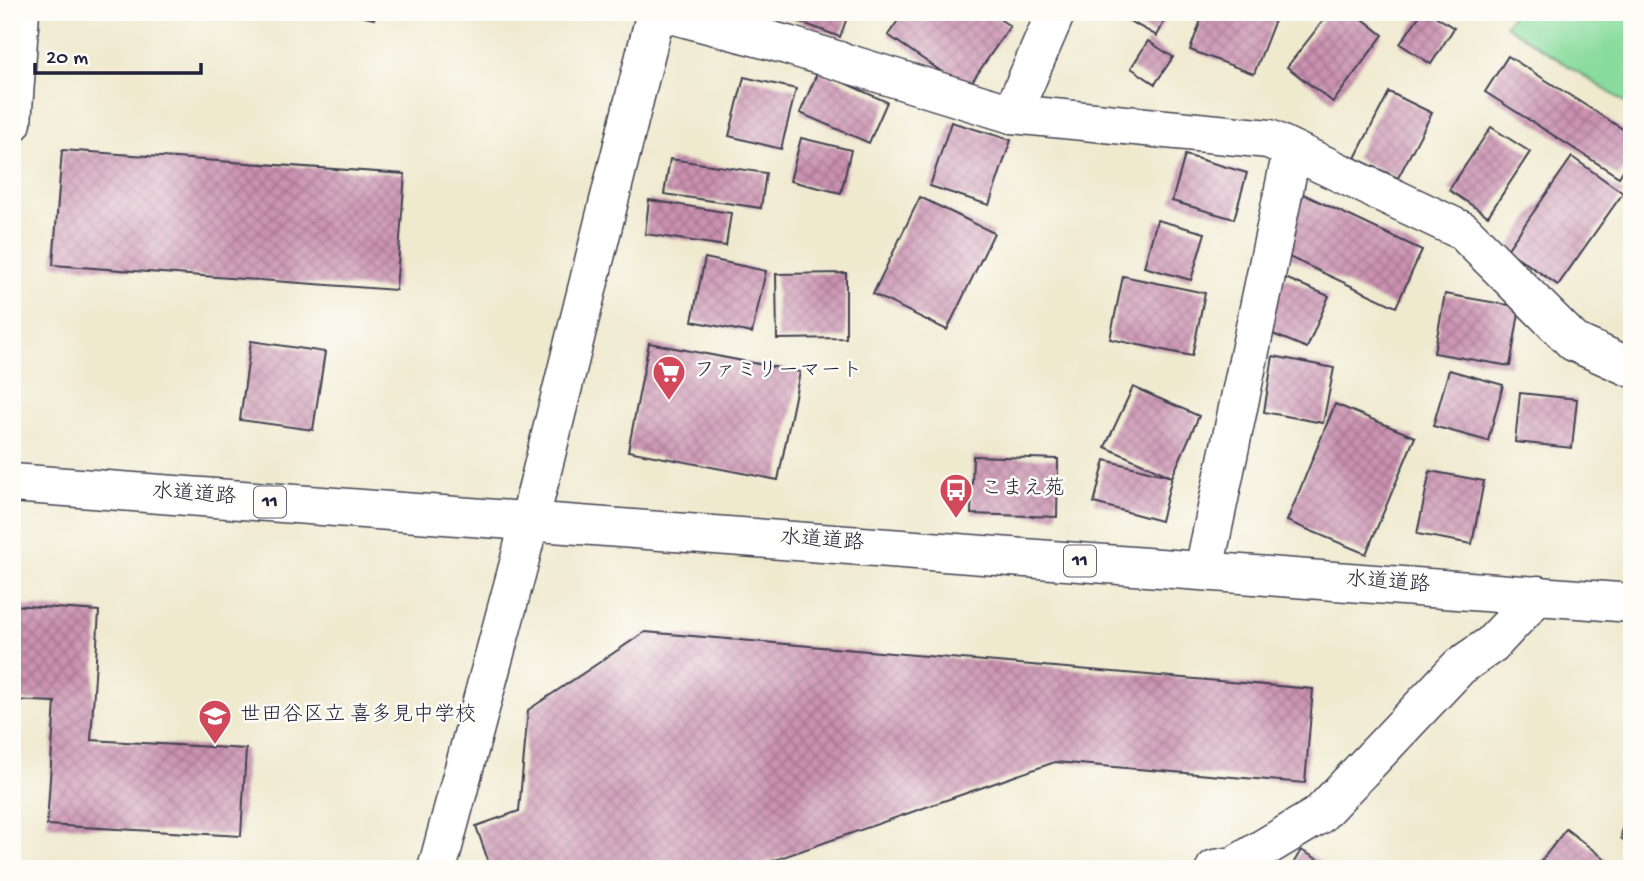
<svg xmlns="http://www.w3.org/2000/svg" width="1644" height="881" viewBox="0 0 1644 881" font-family="'Gochi Hand','Klee One',sans-serif">
  <style>
    .park { fill: #88db9c; stroke: #557e6c; stroke-width: 2 }
    .building { fill: url(#building-cross-hatch) }
    .lines { fill: none; stroke-linecap: round; stroke-linejoin: round }
    .street-casing { stroke: #414051; stroke-width: 41 }
    .primary-casing { stroke: #414051; stroke-width: 41 }
    .street { stroke: #fff; stroke-width: 38 }
    .primary { stroke: #fff; stroke-width: 38 }
    .labels { text-anchor: middle; dominant-baseline: central; stroke-width: 5; stroke-linejoin: round; paint-order: stroke }
    .shield { fill: #fdfcf7; stroke: #646373; stroke-width: 2 }
    .shield-label { font-size: 19px; font-weight: bold; fill: #22223b }
    .poi-label { font-size: 21px; fill: #22223b; stroke: #fdfcf7; text-anchor: start }
    .street-label { font-size: 21px; fill: #22223b; stroke: #fdfcf7 }
  </style>
  <defs>
    <pattern id="building-cross-hatch" width="8" height="8" patternUnits="userSpaceOnUse" patternTransform="scale(1.75)"><rect width="8" height="8" fill="#ca91b0"/><path d="M0 0l8 8M0 8l8-8" fill="none" stroke="#a47690"/></pattern>
  </defs>
  <rect width="100%" height="100%" fill="#fdfcf7"/>
  <filter id="ink" filterUnits="userSpaceOnUse"><feTurbulence type="fractalNoise" baseFrequency=".0143" numOctaves="2"/><feDisplacementMap in="SourceGraphic" scale="14" xChannelSelector="R" yChannelSelector="G"/><feConvolveMatrix kernelMatrix="1 2 1 2 8 2 1 2 1" color-interpolation-filters="sRGB"/></filter>
  <filter id="wash" filterUnits="userSpaceOnUse"><feTurbulence type="fractalNoise" baseFrequency=".00686" numOctaves="4" result="noise"/><feDisplacementMap in="SourceGraphic" scale="28" xChannelSelector="R" yChannelSelector="G"/><feGaussianBlur stdDeviation="1.57" result="paint"/><feColorMatrix in="noise" values="0 0 0 0 0 0 0 0 0 0 0 0 0 0 0 0 0 1.4 0 .05"/><feComposite in="paint" operator="in"/></filter>
  <g filter="url(#wash)">
    <rect width="100%" height="100%" fill="#efe9ce"/>
    <path class="park" d="M1515,12H1632V107L1505,25Z"/>
    <g id="blocks">
      <g class="building">
        <path d="M342,12H375L374,19Z"/>
        <path d="M774,12H849L840,37Z"/>
        <path d="M904,12H989L1010,26L967,89L888,35Z"/>
        <path d="M1113,12H1169L1157,36Z"/>
        <path d="M1204,12H1278L1254,74L1190,50Z"/>
        <path d="M1330,12H1354L1383,35L1333,102L1287,67Z"/>
        <path d="M1422,12H1429L1454,28L1431,64L1400,44Z"/>
        <path d="M1148,41L1173,57L1155,84L1131,68Z"/>
        <path d="M1508,56L1632,135V156L1619,177L1485,92Z"/>
        <path d="M818,71L887,102L869,143L800,113Z"/>
        <path d="M744,77L796,89L781,149L729,136Z"/>
        <path d="M1389,92L1432,113L1398,178L1355,158Z"/>
        <path d="M951,122L1011,140L989,205L930,186Z"/>
        <path d="M1491,127L1530,152L1488,216L1449,190Z"/>
        <path d="M801,138L851,150L841,193L790,181Z"/>
        <path d="M62,150L405,174L396,290L53,265Z"/>
        <path d="M1185,155L1247,173L1234,219L1172,201Z"/>
        <path d="M1572,157L1623,193L1558,285L1507,250Z"/>
        <path d="M670,159L766,173L761,208L664,194Z"/>
        <path d="M1303,194L1422,250L1396,307L1276,251Z"/>
        <path d="M920,197L994,233L947,330L873,294Z"/>
        <path d="M649,200L731,213L726,246L645,234Z"/>
        <path d="M1157,220L1205,233L1191,280L1144,267Z"/>
        <path d="M705,258L766,271L752,333L692,321Z"/>
        <path d="M846,273V338L777,339L776,274Z"/>
        <path d="M1123,276L1205,293L1192,356L1110,339Z"/>
        <path d="M1285,278L1329,296L1307,348L1263,330Z"/>
        <path d="M1445,294L1520,307L1510,366L1434,353Z"/>
        <path d="M251,341L325,352L313,430L240,420Z"/>
        <path d="M649,343L800,372L778,480L628,451Z"/>
        <path d="M1273,356L1334,368L1323,423L1264,412Z"/>
        <path d="M1449,370L1503,385L1488,441L1433,426Z"/>
        <path d="M1133,387L1199,416L1172,477L1105,447Z"/>
        <path d="M1520,393L1577,399L1572,448L1515,442Z"/>
        <path d="M1335,404L1415,437L1366,554L1287,521Z"/>
        <path d="M973,456L1058,459L1057,517L971,514Z"/>
        <path d="M1105,460L1172,477L1161,521L1094,503Z"/>
        <path d="M1430,471L1484,481L1472,544L1417,534Z"/>
        <path d="M12,605L99,611L91,740L246,749L241,836L47,825L55,702L12,700Z"/>
        <path d="M645,632L1313,689L1305,783L1055,762L749,869H491L476,826L519,811L528,710Z"/>
        <path d="M1630,778H1632V846L1621,838Z"/>
        <path d="M1566,829L1615,867L1614,869H1535Z"/>
        <path d="M1301,850L1335,869H1290Z"/>
      </g>
    </g>
  </g>
  <g filter="url(#ink)">
    <use href="#blocks" fill-opacity="0" stroke="#414051" stroke-width="2"/>
    <g class="lines">
      <defs>
        <g id="street">
          <path d="M663,12L787,45L1012,114L1269,139L1463,231L1574,342L1632,368"/>
          <path d="M1012,114L1056,12"/>
          <path d="M12,123L20,12"/>
          <path d="M1204,570L1292,151"/>
          <path d="M437,869L518,567L656,12"/>
          <path d="M1215,869L1234,866L1319,815L1459,667L1492,644L1538,595"/>
        </g>
        <path id="primary" d="M12,483L1632,603"/>
      </defs>
      <use href="#street" class="street-casing"/>
      <use href="#primary" class="primary-casing"/>
      <use href="#street" class="street"/>
      <use href="#primary" class="primary"/>
    </g>
  </g>
  <defs>
    <symbol id="supermarket-pin" viewBox="-11 -11 22 30"><path d="M0 17L-7.5 6A9.5 9.5 0 1 1 7.5 6Z" fill="#d1495b" stroke="#fdfcf7"/><path d="M-6-5.5h2.5l.6 2H6L4.5 2H-2.5L-4.4-4H-6ZM-1.5 3.2a1.3 1.3 0 1 0 .1 0ZM3 3.2a1.3 1.3 0 1 0 .1 0Z" fill="#fff"/></symbol>
    <symbol id="bus-pin" viewBox="-11 -11 22 30"><path d="M0 17L-7.5 6A9.5 9.5 0 1 1 7.5 6Z" fill="#d1495b" stroke="#fdfcf7"/><path d="M-5-6H5V4H4V6H2V4H-2V6H-4V4H-5ZM-3.5-4V0h7V-4ZM-3.5 1.2v1.5H-2V1.2ZM2 1.2v1.5H3.5V1.2Z" fill="#fff"/></symbol>
    <symbol id="school-pin" viewBox="-11 -11 22 30"><path d="M0 17L-7.5 6A9.5 9.5 0 1 1 7.5 6Z" fill="#d1495b" stroke="#fdfcf7"/><path d="M0-5L7-2L0 1L-7-2ZM-4 1L0 2.5L4 1V4Q0 6-4 4Z" fill="#fff"/></symbol>
  </defs>
  <g fill-rule="evenodd">
    <use href="#supermarket-pin" x="650" y="353" width="38" height="52"/>
    <use href="#bus-pin" x="937" y="471" width="38" height="52"/>
    <use href="#school-pin" x="196" y="697" width="38" height="52"/>
  </g>
  <g class="labels">
    <g class="shield">
      <rect x="254" y="486.5" width="32" height="31" rx="5"/>
      <rect x="1064" y="545.5" width="32" height="31" rx="5"/>
    </g>
    <g class="shield-label">
      <text x="270" y="502">11</text>
      <text x="1080" y="561">11</text>
    </g>
    <g class="poi-label">
      <text x="694" y="372">ファミリーマート</text>
      <text x="981" y="490">こまえ苑</text>
      <text x="240" y="716">世田谷区立 喜多見中学校</text>
    </g>
    <g class="street-label">
      <text transform="translate(194 496) rotate(4)">水道道路</text>
      <text transform="translate(822 542) rotate(4)">水道道路</text>
      <text transform="translate(1388 584) rotate(4)">水道道路</text>
    </g>
  </g>
  <rect width="1644" height="881" fill="none" stroke="#fdfcf7" stroke-width="42"/>
  <path d="M35 63v10h166v-10" fill="none" stroke="#22223b" stroke-width="3.5"/>
  <text x="46" y="63" font-size="21" fill="#22223b" stroke="#fdfcf7" stroke-width="5" paint-order="stroke">20 m</text>
</svg>
